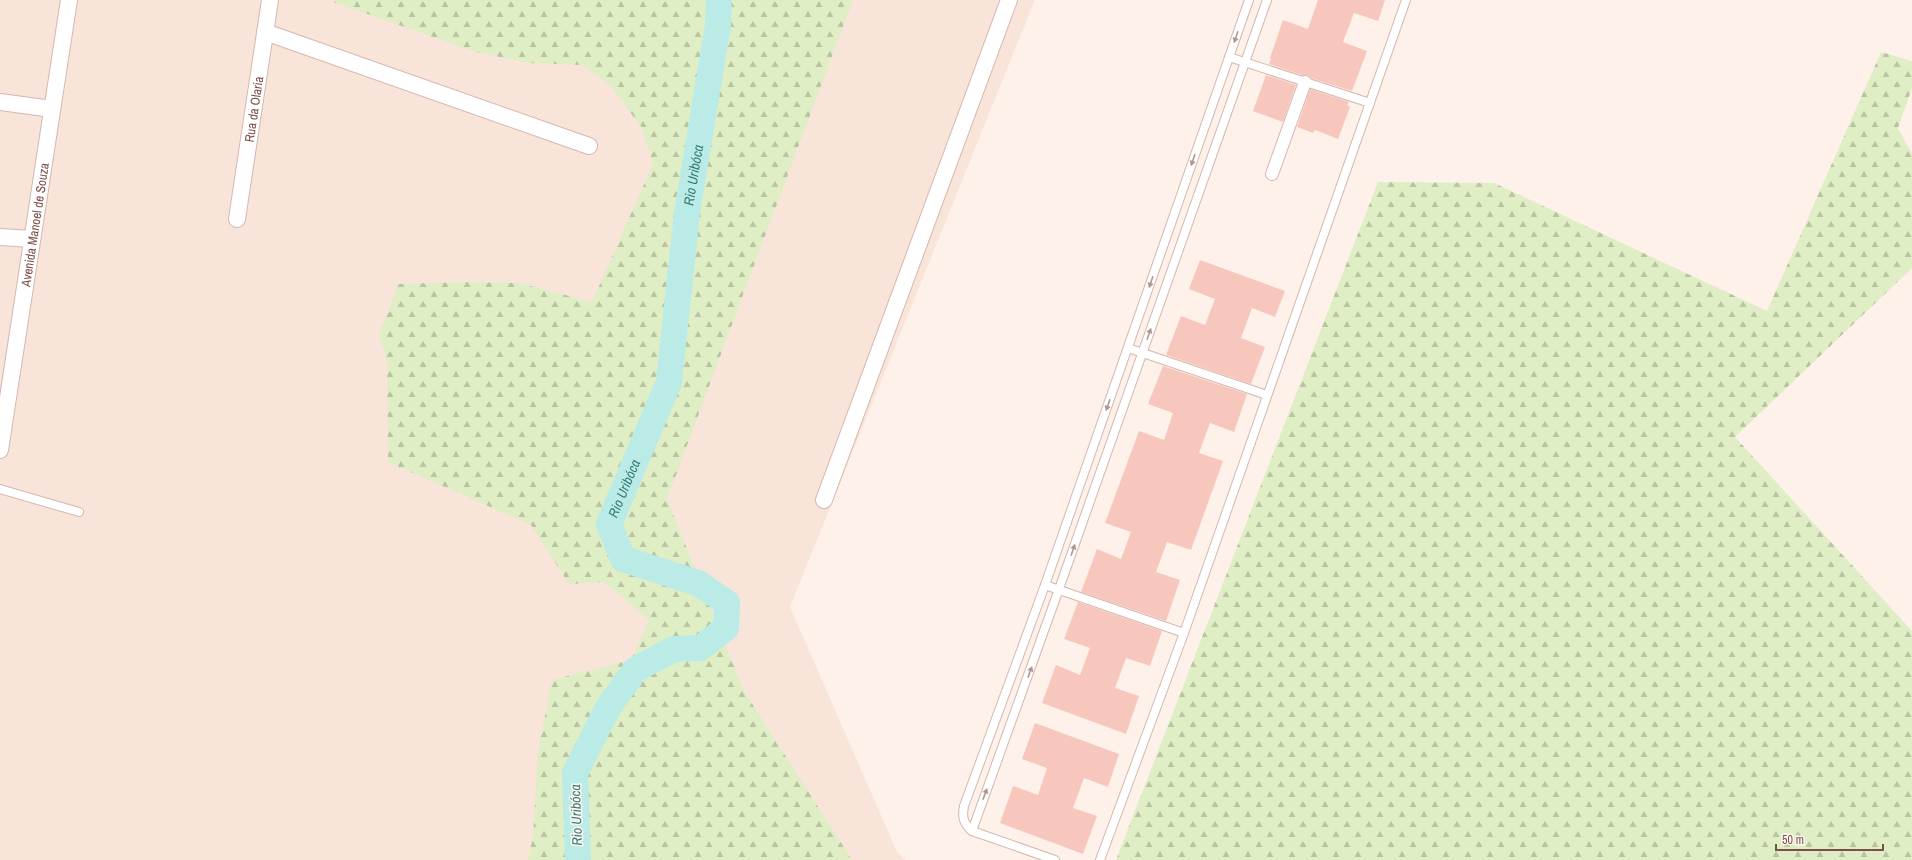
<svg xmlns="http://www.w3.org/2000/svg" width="1912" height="860" viewBox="0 0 1912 860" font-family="'Archivo Narrow',sans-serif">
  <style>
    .residential { fill: #f9e4d9 }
    .forest { fill: url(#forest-firs) }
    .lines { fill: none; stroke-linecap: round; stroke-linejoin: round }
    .river { stroke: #baebe6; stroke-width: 26 }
    .building { fill: #f7c7bd }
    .service-casing { stroke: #d5b7af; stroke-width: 10 }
    .pedestrian-casing { stroke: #d5b7af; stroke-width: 14 }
    .minor-casing { stroke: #d5b7af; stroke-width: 18 }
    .service { stroke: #fff; stroke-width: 8 }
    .pedestrian { stroke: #fff; stroke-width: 12 }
    .minor { stroke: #fff; stroke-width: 16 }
    .oneway { fill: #b09592 }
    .labels { text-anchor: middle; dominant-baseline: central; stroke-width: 3; stroke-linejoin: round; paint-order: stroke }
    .street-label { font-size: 13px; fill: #7c4f49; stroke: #fff6f1 }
    .water-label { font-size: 14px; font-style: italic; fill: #387b76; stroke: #fff6f1 }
  </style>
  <defs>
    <pattern id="forest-firs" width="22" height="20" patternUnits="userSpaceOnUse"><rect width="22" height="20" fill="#dfeec5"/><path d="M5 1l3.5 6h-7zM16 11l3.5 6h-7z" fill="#bac3a2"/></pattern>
  </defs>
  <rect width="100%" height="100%" fill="#fef1e9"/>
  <path class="residential" d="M0,0H1035L790,607L897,852L906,860H0Z"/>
  <g class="forest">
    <path d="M333,0H853L667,499L744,691L852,860H528L533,835L538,751L552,680L631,660L649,620L604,582L569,584L531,525L388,462L387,361L379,335L398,284L463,282L519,283L592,302L653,164L642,128L610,85L582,65L529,63L476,52L333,2Z"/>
    <path d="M1881,52L1912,61V88L1898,128L1912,154V268L1735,437L1912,631V860H1116L1378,182L1494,183L1767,311Z"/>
  </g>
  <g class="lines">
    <path class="river" id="s1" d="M578,860L575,773L609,706L636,669L674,649L700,648L726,628L727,603L698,583L623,559L609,524L669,382L687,213L718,25L719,0"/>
  </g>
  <g class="building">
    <path d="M1318,0H1385L1378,21L1354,13L1343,42L1367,51L1352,91L1311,78L1307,75H1302L1269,64L1271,59L1270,58L1283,20L1308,29Z"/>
    <path d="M1266,75L1296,85L1283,122L1253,111Z"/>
    <path d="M1310,89L1349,102L1347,105L1350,107L1338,139L1315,130L1313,133L1297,127Z"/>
    <path d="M1200,260L1285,291L1275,317L1252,308L1241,338L1265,347L1251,384L1166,355L1181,316L1205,325L1215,299L1189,289Z"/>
    <path d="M1163,366L1247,394L1234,432L1210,423L1199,453L1223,461L1191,550L1167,542L1156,572L1180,580L1166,621L1081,592L1097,549L1121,559L1131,532L1105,523L1139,431L1164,440L1173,413L1148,404Z"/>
    <path d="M1078,602L1162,631L1150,666L1126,658L1115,688L1139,696L1126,734L1042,703L1056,665L1080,675L1090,648L1064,639Z"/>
    <path d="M1035,723L1119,754L1108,787L1084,778L1073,808L1097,816L1083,854L1000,823L1013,786L1038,795L1047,768L1022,759Z"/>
  </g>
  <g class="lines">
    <defs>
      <g id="service">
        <path d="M1229,57L1370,103"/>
        <path d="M1128,348L1267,395"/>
        <path d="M0,489L79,512"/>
        <path d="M1045,585L1184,633"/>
        <path d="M972,831L1059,589L1267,0"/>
        <path d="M1055,860L972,831C963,823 962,817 964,806L1045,585L1249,0"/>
        <path d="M1100,860L1184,633L1406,0"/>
      </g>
      <path id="pedestrian" d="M1272,174L1305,82"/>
      <g id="minor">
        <path d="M265,32L589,146"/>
        <path d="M0,102L52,109"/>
        <path id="s2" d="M237,219L270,0"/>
        <path d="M0,237L32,239"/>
        <path id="s3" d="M0,450L69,0"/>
        <path d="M824,500L1009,0"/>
      </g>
    </defs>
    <use href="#service" class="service-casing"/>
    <use href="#pedestrian" class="pedestrian-casing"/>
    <use href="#minor" class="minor-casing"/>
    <use href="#service" class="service"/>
    <use href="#pedestrian" class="pedestrian"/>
    <use href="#minor" class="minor"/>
  </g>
  <defs><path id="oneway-solid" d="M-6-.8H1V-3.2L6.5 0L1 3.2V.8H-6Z"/></defs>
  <g class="oneway">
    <use href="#oneway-solid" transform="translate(1236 37) rotate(109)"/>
    <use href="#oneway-solid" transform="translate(1193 160) rotate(109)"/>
    <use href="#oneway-solid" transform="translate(1151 282) rotate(109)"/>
    <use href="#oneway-solid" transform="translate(1149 334) rotate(-71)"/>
    <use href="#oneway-solid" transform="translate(1108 405) rotate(109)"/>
    <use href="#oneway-solid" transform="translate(1073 550) rotate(-71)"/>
    <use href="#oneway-solid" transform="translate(1030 672) rotate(-70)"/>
    <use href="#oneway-solid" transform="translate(985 794) rotate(-70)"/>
  </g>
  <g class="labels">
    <g class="street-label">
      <text stroke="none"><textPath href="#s2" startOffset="111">Rua da Olaria</textPath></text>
      <text stroke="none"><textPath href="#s3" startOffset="228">Avenida Manoel de Souza</textPath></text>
    </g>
    <g class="water-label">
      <text stroke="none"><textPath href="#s1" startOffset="849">Rio Uribóca</textPath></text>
      <text stroke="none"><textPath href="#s1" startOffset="525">Rio Uribóca</textPath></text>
      <text transform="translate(576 815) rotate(-92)">Rio Uribóca</text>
    </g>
  </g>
  <path d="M1776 844v6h107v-6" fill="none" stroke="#7c4f49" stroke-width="2"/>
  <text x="1782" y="844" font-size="12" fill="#7c4f49" stroke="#fff6f1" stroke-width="3" paint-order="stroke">50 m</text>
</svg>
